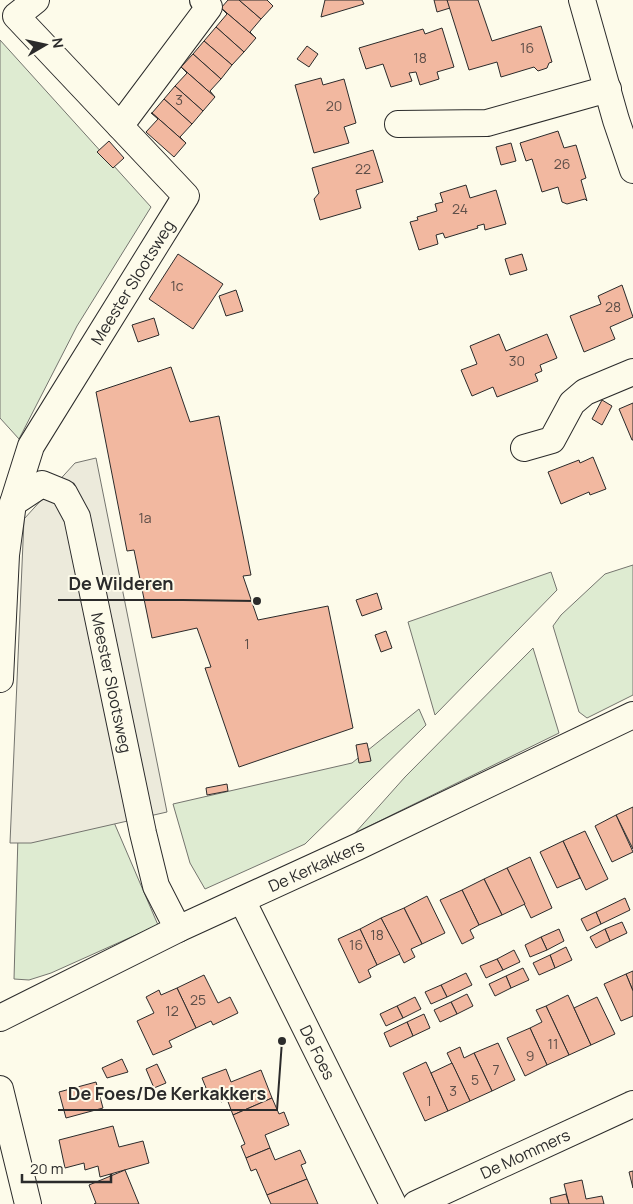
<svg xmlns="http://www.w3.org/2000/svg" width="633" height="1204" viewBox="0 0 633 1204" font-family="Manrope,sans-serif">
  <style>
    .green { fill: #deebd1; stroke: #74746e }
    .parking { fill: #eceadb; stroke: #74746e }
    .building { fill: #f2b8a0; stroke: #2b2b2b }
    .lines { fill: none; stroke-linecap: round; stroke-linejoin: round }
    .street-casing { stroke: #2b2b2b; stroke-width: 28 }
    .street { stroke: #fdfbea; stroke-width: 26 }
    .labels { text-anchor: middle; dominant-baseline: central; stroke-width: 4; stroke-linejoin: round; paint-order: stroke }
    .number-label { font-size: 14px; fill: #5d4e48 }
    .street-label { font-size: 16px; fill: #2b2b2b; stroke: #fdfbea }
    .leader { fill: none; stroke: #2b2b2b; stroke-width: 2 }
    .callout-dot { fill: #2b2b2b; stroke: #fdfbea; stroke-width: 2 }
    .callout-label { font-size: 18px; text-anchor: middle; font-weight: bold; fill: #2b2b2b; stroke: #fdfbea; stroke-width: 4; stroke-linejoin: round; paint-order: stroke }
  </style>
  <rect width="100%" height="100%" fill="#fdfbea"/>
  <g class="green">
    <path d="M0,40L151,207L77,326L19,439L0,418Z"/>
    <path d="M633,565V695L587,718L579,712L553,626L561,615L605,574Z"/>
    <path d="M551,572L557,590L435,715L408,622Z"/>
    <path d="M533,648L559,733L355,833L405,777Z"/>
    <path d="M419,709L426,725L305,844L205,889L190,863L173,804L352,763Z"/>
    <path d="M113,820L158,925L51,973L29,980L14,979L18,835Z"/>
  </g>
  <path class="parking" d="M96,458L167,812L31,843H10L24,519L75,463Z"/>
  <g class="building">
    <path d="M228,0H239L261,19L250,32L256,38L221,8Z"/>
    <path d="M239,0H267L273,6L261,19Z"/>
    <path d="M325,0H362L364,4L321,17Z"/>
    <path d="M434,0H448L450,8L437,12Z"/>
    <path d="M447,0H478L492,41L541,26L552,62L549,63L547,68L538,71L534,67L501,77L497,62L469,70Z"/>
    <path d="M221,8L256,38L244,52L216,27L227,14Z"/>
    <path d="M216,27L244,52L232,65L204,41Z"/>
    <path d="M442,28L454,67L437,72L439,79L420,85L416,72L409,73L412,81L391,87L383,64L366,69L359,48L423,29L425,34Z"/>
    <path d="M204,41L232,65L221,79L193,54Z"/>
    <path d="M307,46L318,54L309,67L297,59Z"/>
    <path d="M193,54L221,79L210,91L215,97L181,67Z"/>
    <path d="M181,67L215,97L203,111L175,86L187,73Z"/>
    <path d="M321,78L323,85L344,79L356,123L344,127L349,143L314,153L295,85Z"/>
    <path d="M175,86L203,111L192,124L164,99Z"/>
    <path d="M164,99L192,124L180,137L186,143L152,113Z"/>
    <path d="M151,113H152L186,143L174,157L146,132L158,119Z"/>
    <path d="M558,131L564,148L576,145L586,178L581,180L587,201L585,199L567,204L562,202L558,187L542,192L532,159L526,161L520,143Z"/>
    <path d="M109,141L124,158L113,168L97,152Z"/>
    <path d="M511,143L516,161L501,165L496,147Z"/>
    <path d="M373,150L383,182L356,190L361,208L320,220L314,199L319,193L312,168Z"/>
    <path d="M466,185L470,198L496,190L506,224L485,230L484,224L477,226L478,228L445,238L443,233L436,235L438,244L419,250L410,222L418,220L417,217L437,211L435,204L443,202L440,193Z"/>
    <path d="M178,254L223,284L193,329L149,299Z"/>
    <path d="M522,254L527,270L510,275L505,259Z"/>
    <path d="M622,285L633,317L610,327L615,339L584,352L570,316L601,304L598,296Z"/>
    <path d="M236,290L243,311L226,316L219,296Z"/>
    <path d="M154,318L159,335L138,342L132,325Z"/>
    <path d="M499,334L506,351L547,334L557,358L540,365L542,371L535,374L538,381L497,397L493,387L472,396L461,370L477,364L470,346Z"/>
    <path d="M171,367L190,422L219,416L251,575L243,576L258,620L328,606L353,728L239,767L205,668L211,667L197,628L152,638L134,550L127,551L96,392Z"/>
    <path d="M602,400L612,406L602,425L592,419Z"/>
    <path d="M633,403V440H632L619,409Z"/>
    <path d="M593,457L606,489L590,495L589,492L561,504L548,472L579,460L580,463Z"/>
    <path d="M377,593L382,609L362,616L356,600Z"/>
    <path d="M386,631L392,648L381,652L375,635Z"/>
    <path d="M367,743L371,761L359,763L356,745Z"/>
    <path d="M227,784L228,791L207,795L206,788Z"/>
    <path d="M633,807V849L616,815Z"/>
    <path d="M616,815L633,852L612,862L595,826Z"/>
    <path d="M585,831L608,879L586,890L563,841Z"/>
    <path d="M563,841L580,878L557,888L540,852Z"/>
    <path d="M530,857L552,908L531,918L507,868Z"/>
    <path d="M507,868L525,904L502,915L484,879Z"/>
    <path d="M484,879L502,915L479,925L462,890Z"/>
    <path d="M462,890L479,925L470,930L474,938L462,944L440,900Z"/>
    <path d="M427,896L445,933L422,944L404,908Z"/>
    <path d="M625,898L630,910L601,924L596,912Z"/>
    <path d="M404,908L422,944L411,949L415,957L404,963L381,918Z"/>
    <path d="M596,912L601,924L587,931L581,919Z"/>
    <path d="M381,918L400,954L377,965L360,929Z"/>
    <path d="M622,922L627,933L610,941L605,929Z"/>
    <path d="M360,929L377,965L368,970L371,977L359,983L338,939Z"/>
    <path d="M559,929L564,941L547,950L541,937Z"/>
    <path d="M605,929L610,941L596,948L590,937Z"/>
    <path d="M541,937L547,950L530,957L525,945Z"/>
    <path d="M566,947L572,960L555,968L550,955Z"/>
    <path d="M514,950L520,962L503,970L497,959Z"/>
    <path d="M550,955L555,968L539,975L533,963Z"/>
    <path d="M497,959L503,970L486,978L480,966Z"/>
    <path d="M523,968L529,980L511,988L506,976Z"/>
    <path d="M633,971V991L626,974Z"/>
    <path d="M466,973L472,985L447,997L441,985Z"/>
    <path d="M626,974L633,991V1016L621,1021L604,984Z"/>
    <path d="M204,975L218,1003L230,997L238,1013L213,1025L211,1021L196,1028L177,988Z"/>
    <path d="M506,976L511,988L495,996L489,984Z"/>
    <path d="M441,985L447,997L431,1004L425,992Z"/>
    <path d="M177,988L196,1028L169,1041L172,1047L153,1055L137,1021L154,1013L146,997L159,990L161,995Z"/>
    <path d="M467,994L473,1006L457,1014L451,1002Z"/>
    <path d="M568,995L591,1045L569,1055L546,1006Z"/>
    <path d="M415,997L421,1009L403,1018L397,1006Z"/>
    <path d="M597,997L615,1034L591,1045L574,1008Z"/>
    <path d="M451,1002L457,1014L440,1022L434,1010Z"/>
    <path d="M397,1006L403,1018L386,1026L380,1014Z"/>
    <path d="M546,1006L569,1055L547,1065L530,1028L542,1022L536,1010Z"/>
    <path d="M424,1014L430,1028L413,1036L407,1022Z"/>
    <path d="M407,1022L413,1036L390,1047L384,1033Z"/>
    <path d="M530,1028L547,1065L525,1076L507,1038Z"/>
    <path d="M498,1043L515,1080L492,1091L474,1053Z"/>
    <path d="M460,1047L464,1058L474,1053L492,1091L470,1101L447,1053Z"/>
    <path d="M122,1059L128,1072L107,1078L102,1068Z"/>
    <path d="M426,1062L448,1111L425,1121L403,1073Z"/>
    <path d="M452,1063L470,1101L448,1111L431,1073Z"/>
    <path d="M157,1064L166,1083L154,1088L146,1069Z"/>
    <path d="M226,1069L231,1082L261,1070L272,1098L233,1115L227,1099L221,1102L216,1089L208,1093L202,1078Z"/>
    <path d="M96,1082L103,1108L66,1118L59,1092Z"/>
    <path d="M272,1098L279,1114L284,1112L289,1125L265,1135L270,1148L246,1158L241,1146L245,1144L233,1115Z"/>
    <path d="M113,1126L119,1147L143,1141L149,1163L100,1177L98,1166L85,1170L84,1163L65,1168L59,1140Z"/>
    <path d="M270,1148L275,1160L300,1150L306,1163L301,1165L307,1179L267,1195L256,1169L251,1171L246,1158Z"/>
    <path d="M125,1170L139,1204H94L96,1203L89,1185Z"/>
    <path d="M633,1171V1188L629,1172Z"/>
    <path d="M307,1179L318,1204H271L267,1195Z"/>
    <path d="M582,1180L586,1199L602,1196L604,1204H569L564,1184Z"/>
    <path d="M566,1194L569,1204H551L550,1198Z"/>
  </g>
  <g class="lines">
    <defs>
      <g id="street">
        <path d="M582,0L616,120L633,170"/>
        <path d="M398,124L487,123L608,89"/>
        <path d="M120,126L209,7L203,0"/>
        <path d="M524,448L552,440L572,403L585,392L633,372"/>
        <path id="s1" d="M13,503L42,484L64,493L77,517L143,833L156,886L178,929"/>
        <path id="s2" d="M0,679L6,555L13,503L31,446L186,196L16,16L36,0"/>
        <path id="s3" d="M242,900L393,1204"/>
        <path id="s4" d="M0,1018L178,929L357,847L633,715"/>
        <path d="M0,1089L28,1204"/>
        <path id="s5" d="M416,1204L633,1104"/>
      </g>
    </defs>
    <use href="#street" class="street-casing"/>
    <use href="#street" class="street"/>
  </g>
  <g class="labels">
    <g class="number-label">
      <text x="527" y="47">16</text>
      <text x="420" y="57">18</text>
      <text x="179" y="99">3</text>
      <text x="334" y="105">20</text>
      <text x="562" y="163">26</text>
      <text x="363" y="168">22</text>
      <text x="460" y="208">24</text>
      <text x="177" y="285">1c</text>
      <text x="613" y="306">28</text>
      <text x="517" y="360">30</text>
      <text x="145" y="517">1a</text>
      <text x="247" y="643">1</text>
      <text x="377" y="934">18</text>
      <text x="356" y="944">16</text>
      <text x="198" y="999">25</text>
      <text x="172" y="1010">12</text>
      <text x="553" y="1043">11</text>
      <text x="530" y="1055">9</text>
      <text x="496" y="1069">7</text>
      <text x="475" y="1079">5</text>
      <text x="453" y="1090">3</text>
      <text x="429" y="1100">1</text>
    </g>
    <g class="street-label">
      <text stroke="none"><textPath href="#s2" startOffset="429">Meester Slootsweg</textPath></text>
      <text stroke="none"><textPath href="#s1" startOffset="255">Meester Slootsweg</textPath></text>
      <text stroke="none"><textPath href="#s4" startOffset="351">De Kerkakkers</textPath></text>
      <text stroke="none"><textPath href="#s3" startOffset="170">De Foes</textPath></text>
      <text stroke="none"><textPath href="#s5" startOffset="120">De Mommers</textPath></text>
    </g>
  </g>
  <path class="leader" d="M257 601L183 600H58M282 1041L277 1110H58"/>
  <g class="callout-dot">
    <circle cx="257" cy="601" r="5"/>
    <circle cx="282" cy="1041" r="5"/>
  </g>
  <g class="callout-label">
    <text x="121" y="590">De Wilderen</text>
    <text x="167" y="1100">De Foes/De Kerkakkers</text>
  </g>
  <g transform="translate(45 45) rotate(81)" stroke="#fdfbea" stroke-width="4" paint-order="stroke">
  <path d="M0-4L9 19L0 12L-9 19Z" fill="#2b2b2b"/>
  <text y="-8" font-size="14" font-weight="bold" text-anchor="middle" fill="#2b2b2b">N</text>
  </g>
  <path d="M22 1174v8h89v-8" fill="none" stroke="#2b2b2b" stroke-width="2.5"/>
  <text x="30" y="1174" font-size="15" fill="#2b2b2b" stroke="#fdfbea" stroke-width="4" paint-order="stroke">20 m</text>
</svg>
